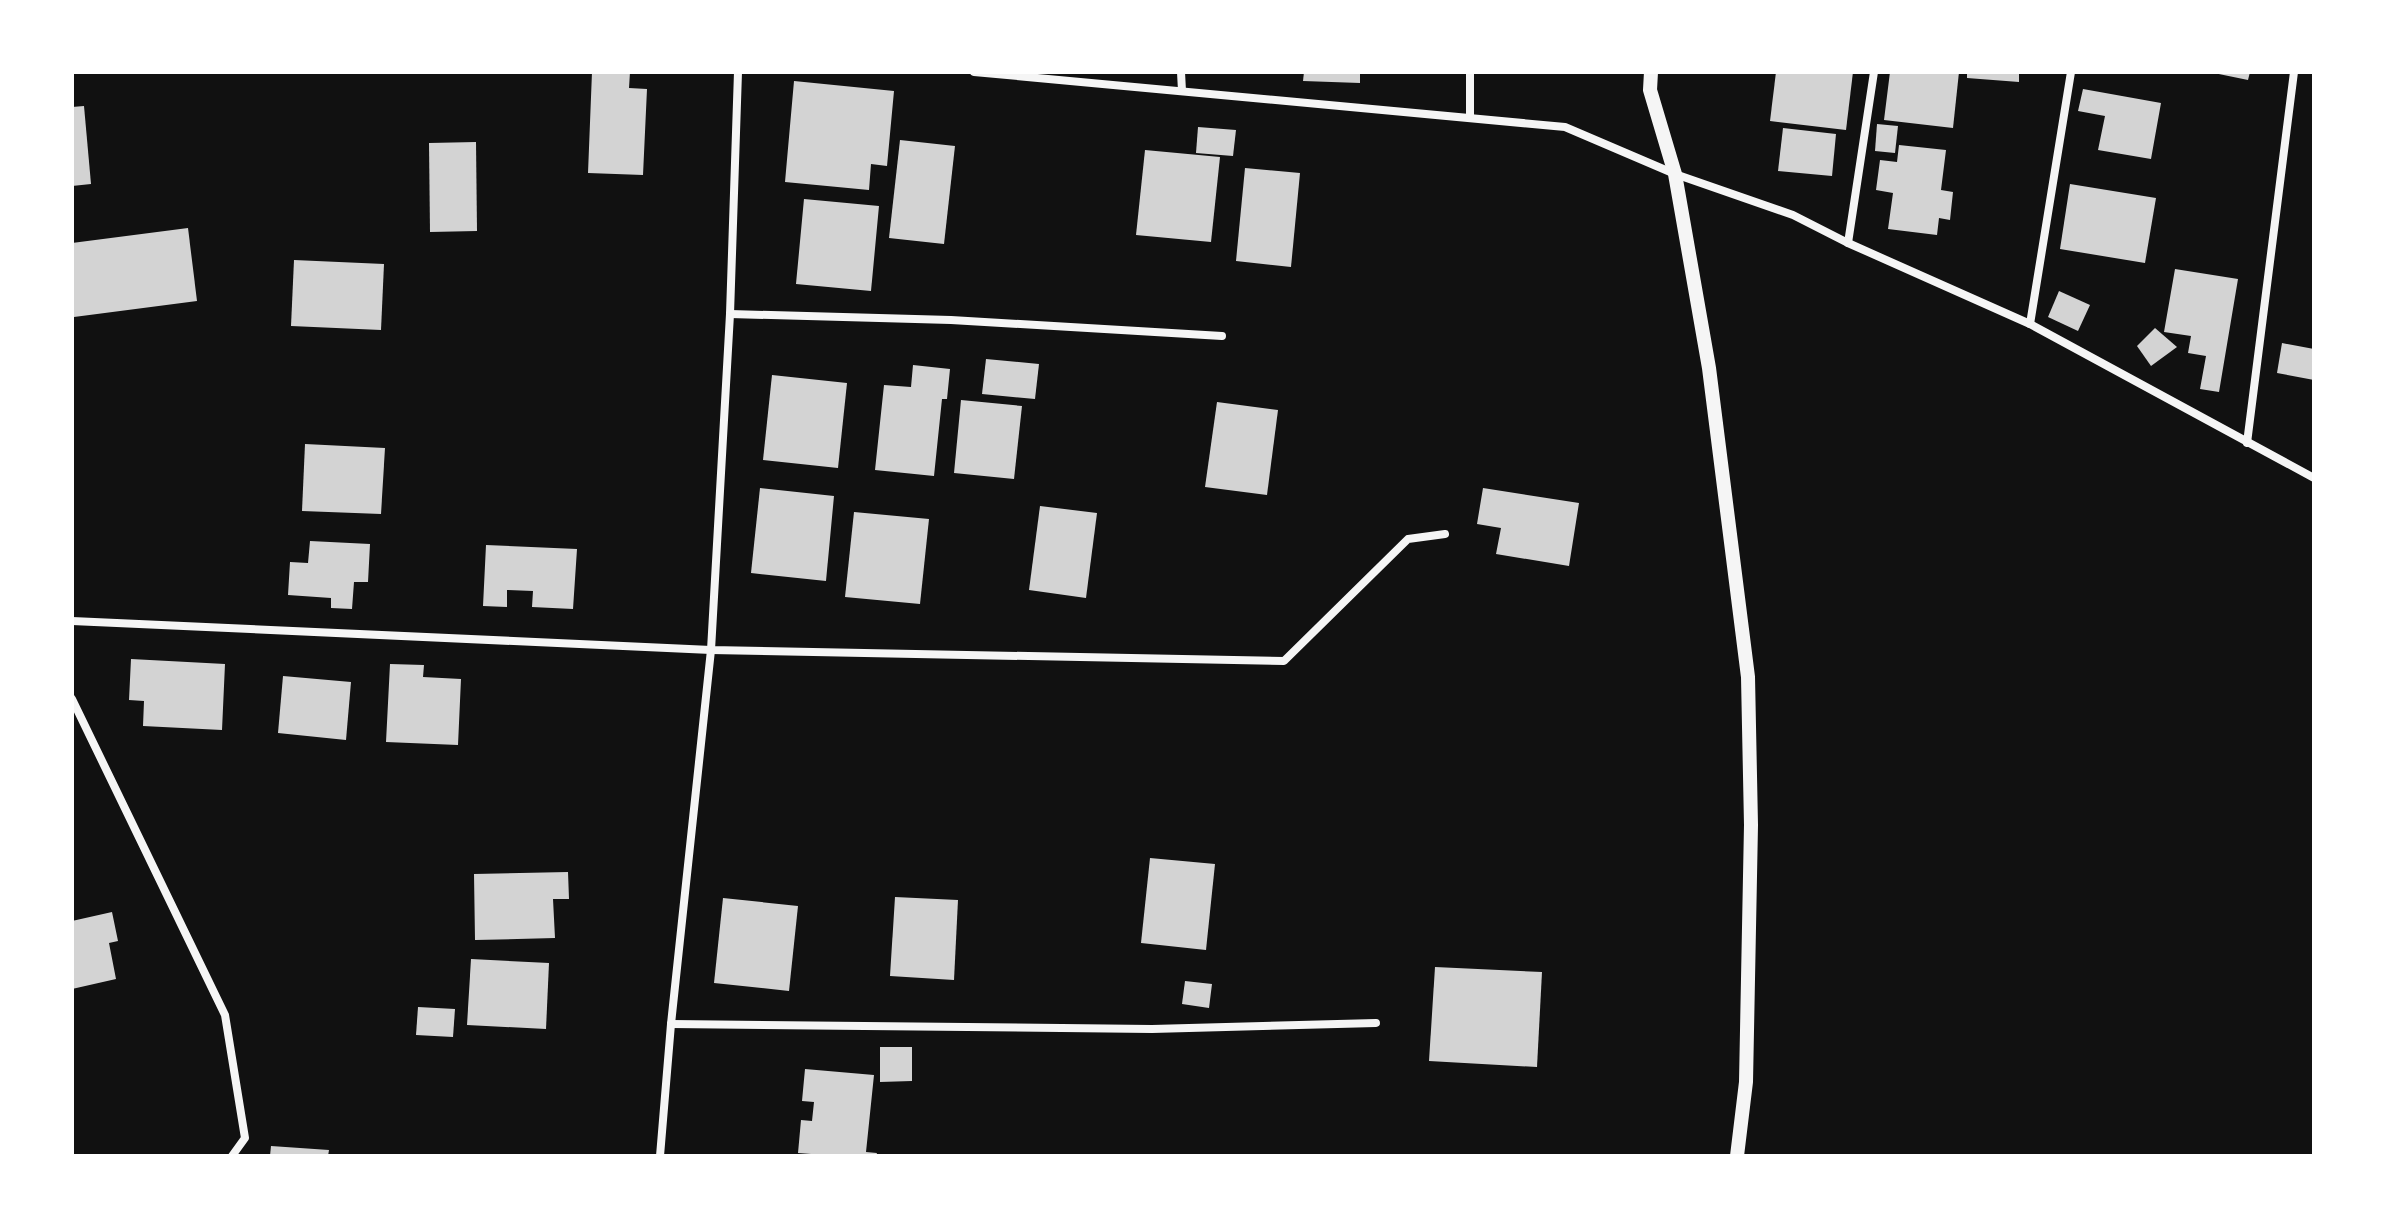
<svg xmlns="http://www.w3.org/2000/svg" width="2386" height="1228" viewBox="0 0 2386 1228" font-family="'Fira Sans',sans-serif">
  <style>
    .building { fill: #d3d3d3 }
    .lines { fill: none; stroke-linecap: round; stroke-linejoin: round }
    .minor { stroke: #f5f5f5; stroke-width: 8 }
    .tertiary { stroke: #f5f5f5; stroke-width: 14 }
  </style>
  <rect width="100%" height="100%" fill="#111"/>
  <g class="building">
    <path d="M592,72H630L629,88L647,89L643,175L588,173Z"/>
    <path d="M1304,72H1360V83L1303,81Z"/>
    <path d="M1776,72H1853L1846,130L1770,121Z"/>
    <path d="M1890,72H1959L1953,128L1884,120Z"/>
    <path d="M1967,72H2019V82L1967,78Z"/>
    <path d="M2209,72H2250L2248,80Z"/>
    <path d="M794,81L894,91L887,166L871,164L869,190L785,182Z"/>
    <path d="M2083,89L2161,103L2151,159L2098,150L2105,116L2078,111Z"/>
    <path d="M84,106L91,184L72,186V107Z"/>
    <path d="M1877,124L1898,126L1895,153L1875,151Z"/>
    <path d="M1198,127L1236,130L1233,156L1196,153Z"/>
    <path d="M1783,128L1836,134L1832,176L1778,171Z"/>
    <path d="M900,140L955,146L944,244L889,238Z"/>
    <path d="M476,142L477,231L430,232L429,143Z"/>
    <path d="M1899,145L1946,150L1941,190L1953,192L1950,220L1939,218L1937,235L1888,229L1893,193L1876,190L1880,160L1897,162Z"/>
    <path d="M1145,150L1220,157L1211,242L1136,235Z"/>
    <path d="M1245,168L1300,173L1291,267L1236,261Z"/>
    <path d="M2070,184L2156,198L2145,263L2060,249Z"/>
    <path d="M804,199L879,206L871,291L796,284Z"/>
    <path d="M188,228L197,301L74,317L72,243Z"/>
    <path d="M294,260L384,264L381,330L291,326Z"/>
    <path d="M2175,269L2238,279L2219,392L2200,389L2206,356L2188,353L2191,336L2164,332Z"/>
    <path d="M2059,291L2090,305L2078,331L2048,317Z"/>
    <path d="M2155,328L2177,347L2151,366L2137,346Z"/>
    <path d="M2282,343L2314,349V380L2277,373Z"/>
    <path d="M986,359L1039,364L1035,399L982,394Z"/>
    <path d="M913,365L950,369L947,399H942L934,476L875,470L884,385L911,387Z"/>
    <path d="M772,375L847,383L838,468L763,460Z"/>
    <path d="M961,400L1022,406L1014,479L954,473Z"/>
    <path d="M1217,402L1278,410L1267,495L1205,487Z"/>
    <path d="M305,444L385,448L381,514L302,511Z"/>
    <path d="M760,488L834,496L826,581L751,573Z"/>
    <path d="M1483,488L1579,503L1569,566L1496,554L1501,528L1477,524Z"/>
    <path d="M1040,506L1097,513L1086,598L1029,590Z"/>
    <path d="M854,512L929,519L920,604L845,597Z"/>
    <path d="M310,541L370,544L368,582H354L352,609L331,608V598L288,595L290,562L308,563Z"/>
    <path d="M486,545L577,549L573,609L532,607L533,591L507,590V607L483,606Z"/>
    <path d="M131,659L225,664L222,730L143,726L144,701L129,700Z"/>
    <path d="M390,664L424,665L423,677L461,679L458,745L386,742Z"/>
    <path d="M283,676L351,682L346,740L278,733Z"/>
    <path d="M1150,858L1215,864L1206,950L1141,943Z"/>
    <path d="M568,872L569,899H553L555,938L475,940L474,874Z"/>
    <path d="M895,897L958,900L954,980L890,976Z"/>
    <path d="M723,898L798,906L789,991L714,983Z"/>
    <path d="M112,912L118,941L109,943L116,979L72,989V921Z"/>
    <path d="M471,959L549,963L546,1029L467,1025Z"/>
    <path d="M1435,967L1542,972L1537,1067L1429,1061Z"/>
    <path d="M1185,981L1212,984L1209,1008L1182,1004Z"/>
    <path d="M418,1007L455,1009L453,1037L416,1035Z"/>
    <path d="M880,1047H912V1081L880,1082Z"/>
    <path d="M805,1069L874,1075L866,1152L877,1153L876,1156H810L811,1154L798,1153L801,1120L812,1121L814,1102L802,1101Z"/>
    <path d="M271,1146L329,1150L328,1156H270Z"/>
  </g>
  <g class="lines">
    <g class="minor">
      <path d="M974,72L1565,127L1675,174L1793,215L1848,243L2030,324L2314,478"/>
      <path d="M1181,72L1182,91"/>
      <path d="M1470,72V116"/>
      <path d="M1848,243L1874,72"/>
      <path d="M730,314L951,320L1222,336"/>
      <path d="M2030,324L2071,72"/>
      <path d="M2247,443L2294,72"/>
      <path d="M72,621L711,650L1284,661L1408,539L1445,534"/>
      <path d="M72,699L225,1015L245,1138L232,1156"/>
      <path d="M671,1024L1152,1029L1376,1023"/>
      <path d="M660,1156L671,1024L711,650L730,314L738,72"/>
    </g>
    <path class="tertiary" d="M1651,72L1650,90L1675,174L1709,368L1748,677L1751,825L1746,1082L1737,1156"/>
  </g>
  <rect width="2386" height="1228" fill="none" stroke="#ffffff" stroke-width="148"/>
</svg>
